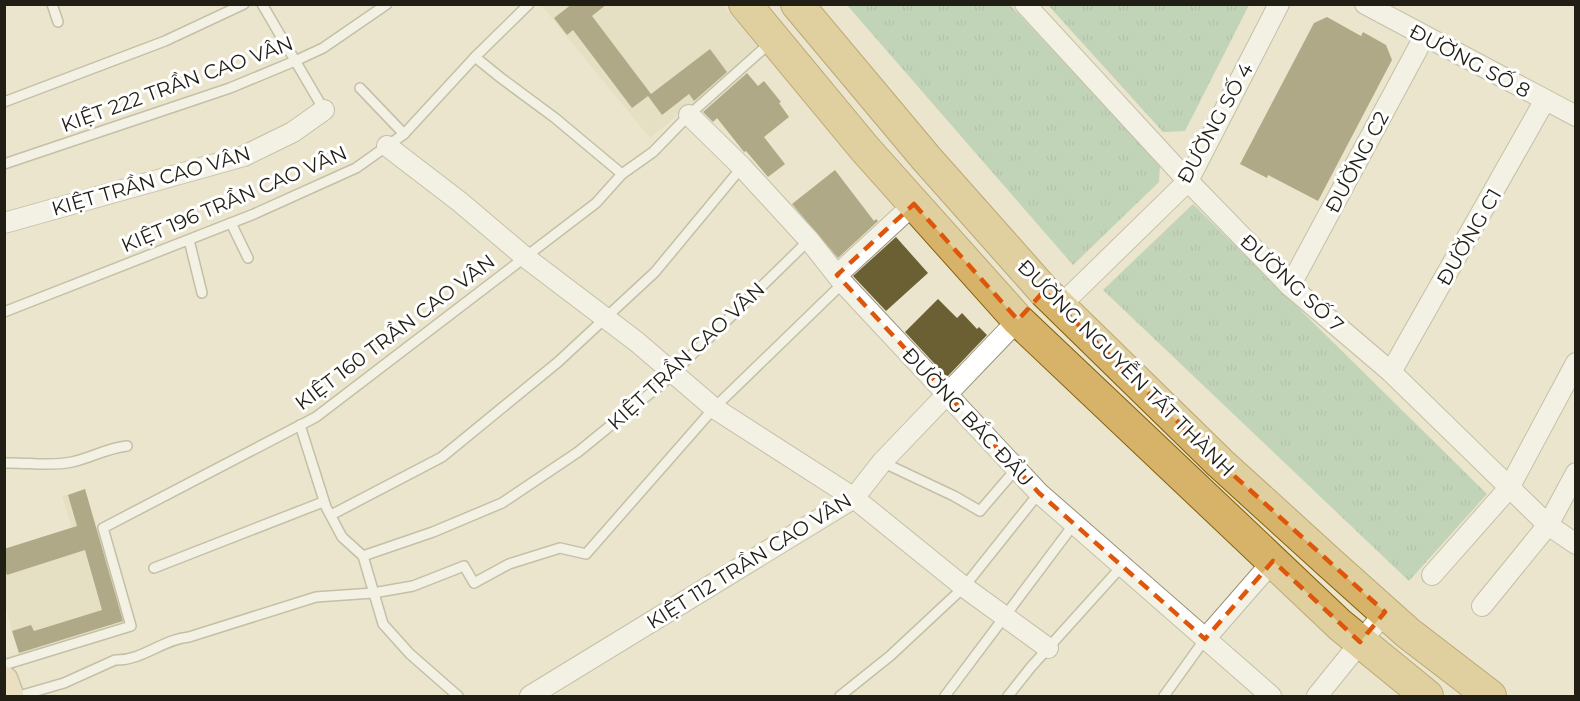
<svg xmlns="http://www.w3.org/2000/svg" width="1580" height="701" viewBox="0 0 1580 701" font-family="Montserrat,sans-serif">
  <style>
    .built { fill: #e1dabb }
    .grass { fill: url(#grass-tufts) }
    .building { fill: #6a6033 }
    .lines { fill: none; stroke-linecap: round; stroke-linejoin: round }
    .service-casing { stroke: #97927b; stroke-width: 12 }
    .minor-casing { stroke: #97927b; stroke-width: 22 }
    .secondary-casing { stroke: #97927b; stroke-width: 30 }
    .primary-casing { stroke: #855e0a; stroke-width: 34 }
    .service { stroke: #fff; stroke-width: 9 }
    .minor { stroke: #fff; stroke-width: 20 }
    .secondary { stroke: #ebd9b4; stroke-width: 27 }
    .primary { stroke: #d6b368; stroke-width: 32 }
    .marked { fill: none; stroke: #de560c; stroke-width: 4.5; stroke-dasharray: 12 8; stroke-linejoin: round }
    .labels { text-anchor: middle; dominant-baseline: central; stroke-width: 6; stroke-linejoin: round; paint-order: stroke }
    .street-label { font-size: 20px; fill: #201e15; stroke: #fff }
  </style>
  <defs>
    <pattern id="grass-tufts" width="24" height="20" patternUnits="userSpaceOnUse" patternTransform="scale(1.5)"><rect width="24" height="20" fill="#91bea1"/><path d="M3 7l-1-3M5 7V3M7 7l1-3M15 17l-1-3M17 17v-4M19 17l1-3" fill="none" stroke="#769a82"/></pattern>
  </defs>
  <rect width="100%" height="100%" fill="#eae5cc"/>
  <g class="built">
    <path d="M541,5H723L759,48L650,138Z"/>
    <path d="M85,489L127,626L20,658L5,606L4,549L72,528L62,496Z"/>
  </g>
  <g class="grass">
    <path d="M847,5H1010L1160,164L1159,182L1073,265Z"/>
    <path d="M1048,5H1249L1185,131L1163,132Z"/>
    <path d="M1193,204L1487,494L1409,581L1103,290Z"/>
  </g>
  <g class="building">
    <path d="M572,4H607L592,16L651,94L710,49L727,72L694,101L689,94L662,115L648,96L632,108L573,30L567,35L554,18Z"/>
    <path d="M1327,17L1361,36L1363,32L1386,45L1392,60L1318,201L1268,175L1267,178L1240,164L1314,23Z"/>
    <path d="M747,73L758,86L764,81L781,102L779,103L789,117L764,137L785,164L768,177L746,151L744,152L717,118L713,122L703,112Z"/>
    <path d="M835,170L874,221L876,219L878,221L838,258L792,204Z"/>
    <path d="M896,237L928,273L886,311L853,276Z"/>
    <path d="M938,299L957,318L962,313L977,329L979,327L987,335L947,377L905,332Z"/>
    <path d="M85,489L123,621L19,653L12,631L31,625L34,631L102,610L85,550L7,575L4,567V549L77,526L68,495Z"/>
  </g>
  <g class="lines">
    <defs>
      <g id="service">
        <path d="M52,4L58,22"/>
        <path d="M262,4L324,110"/>
        <path d="M475,57L501,78L555,118L622,174"/>
        <path d="M360,88L404,134"/>
        <path d="M4,102L165,41L244,4"/>
        <path d="M4,164L230,88L295,61L323,48L387,4"/>
        <path d="M231,223L248,258"/>
        <path d="M189,240L202,293"/>
        <path d="M4,312L254,214L356,168L404,134L475,57L529,4"/>
        <path d="M300,425L326,507L342,537L363,556L383,624L410,654L458,696"/>
        <path d="M882,462L954,496L980,511L1016,469"/>
        <path d="M4,463C27,462 49,467 72,462C91,458 107,448 127,446"/>
        <path d="M331,515L442,457L558,362L655,272L742,167"/>
        <path d="M363,556L433,532L502,503L578,452L664,382L809,240"/>
        <path d="M154,568L323,502"/>
        <path d="M4,665L131,626L103,528L316,417L596,203L622,174L653,152L689,115L771,42"/>
        <path d="M19,696L64,683L115,660C142,661 163,639 189,637L316,597L373,593L413,586L464,566L474,583L509,564L560,548L586,554L714,408L843,283"/>
        <path d="M840,696L890,656L964,587L1039,493"/>
        <path d="M945,696L1074,524"/>
        <path d="M1008,696L1031,667L1122,566"/>
        <path d="M1164,696L1205,639"/>
      </g>
      <g id="minor">
        <path d="M1025,4L1188,181L1290,286L1391,372L1548,525L1576,544"/>
        <path d="M1365,4L1576,116"/>
        <path d="M689,115L742,167L809,240L843,283L1039,493L1271,696"/>
        <path d="M387,146L460,202L525,257L637,342L714,408L854,498L964,587L1048,648"/>
        <path d="M4,223L244,156L293,132L324,110"/>
        <path d="M837,275L914,204"/>
        <path d="M1290,286L1424,37"/>
        <path d="M1060,306L1188,181L1279,4"/>
        <path d="M1391,372L1545,100"/>
        <path d="M1432,575L1509,488L1576,363"/>
        <path d="M1482,606L1548,525L1576,473"/>
        <path d="M1205,639L1273,561"/>
        <path d="M530,696L854,498L882,462L1018,320"/>
        <path d="M1317,696L1385,612"/>
      </g>
      <path id="secondary" d="M4,680L10,696"/>
      <g id="primary">
        <path d="M745,4L865,149L1018,320L1340,625L1427,696"/>
        <path d="M797,4L926,158L1044,291L1220,463L1331,564L1408,633L1490,696"/>
      </g>
    </defs>
    <use href="#service" class="service-casing"/>
    <use href="#minor" class="minor-casing"/>
    <use href="#secondary" class="secondary-casing"/>
    <use href="#primary" class="primary-casing"/>
    <use href="#service" class="service"/>
    <use href="#minor" class="minor"/>
    <use href="#secondary" class="secondary"/>
    <use href="#primary" class="primary"/>
  </g>
  <path d="M0 0H1580V701H0ZM914,204L1018,320L1044,291L1220,463L1385,612L1360,642L1273,561L1205,639L1039,493L837,275Z" fill="#eae5cc" fill-opacity=".55" fill-rule="evenodd"/>
  <path class="marked" d="M914,204L1018,320L1044,291L1220,463L1385,612L1360,642L1273,561L1205,639L1039,493L837,275Z"/>
  <g class="labels">
    <g class="street-label">
      <text transform="translate(1470 61) rotate(28)">ĐƯỜNG SỐ 8</text>
      <text transform="translate(177 84) rotate(-20)">KIỆT 222 TRẦN CAO VÂN</text>
      <text transform="translate(1215 123) rotate(-61)">ĐƯỜNG SỐ 4</text>
      <text transform="translate(1357 162) rotate(-62)">ĐƯỜNG C2</text>
      <text transform="translate(151 181) rotate(-16)">KIỆT TRẦN CAO VÂN</text>
      <text transform="translate(234 199) rotate(-23)">KIỆT 196 TRẦN CAO VÂN</text>
      <text transform="translate(1469 237) rotate(-60)">ĐƯỜNG C1</text>
      <text transform="translate(1292 283) rotate(43)">ĐƯỜNG SỐ 7</text>
      <text transform="translate(395 332) rotate(-37)">KIỆT 160 TRẦN CAO VÂN</text>
      <text transform="translate(686 356) rotate(-43)">KIỆT TRẦN CAO VÂN</text>
      <text transform="translate(1126 368) rotate(45)">ĐƯỜNG NGUYỄN TẤT THÀNH</text>
      <text transform="translate(968 417) rotate(47)">ĐƯỜNG BẮC ĐẨU</text>
      <text transform="translate(749 561) rotate(-32)">KIỆT 112 TRẦN CAO VÂN</text>
    </g>
  </g>
  <rect width="1580" height="701" fill="none" stroke="#201e15" stroke-width="12"/>
</svg>
